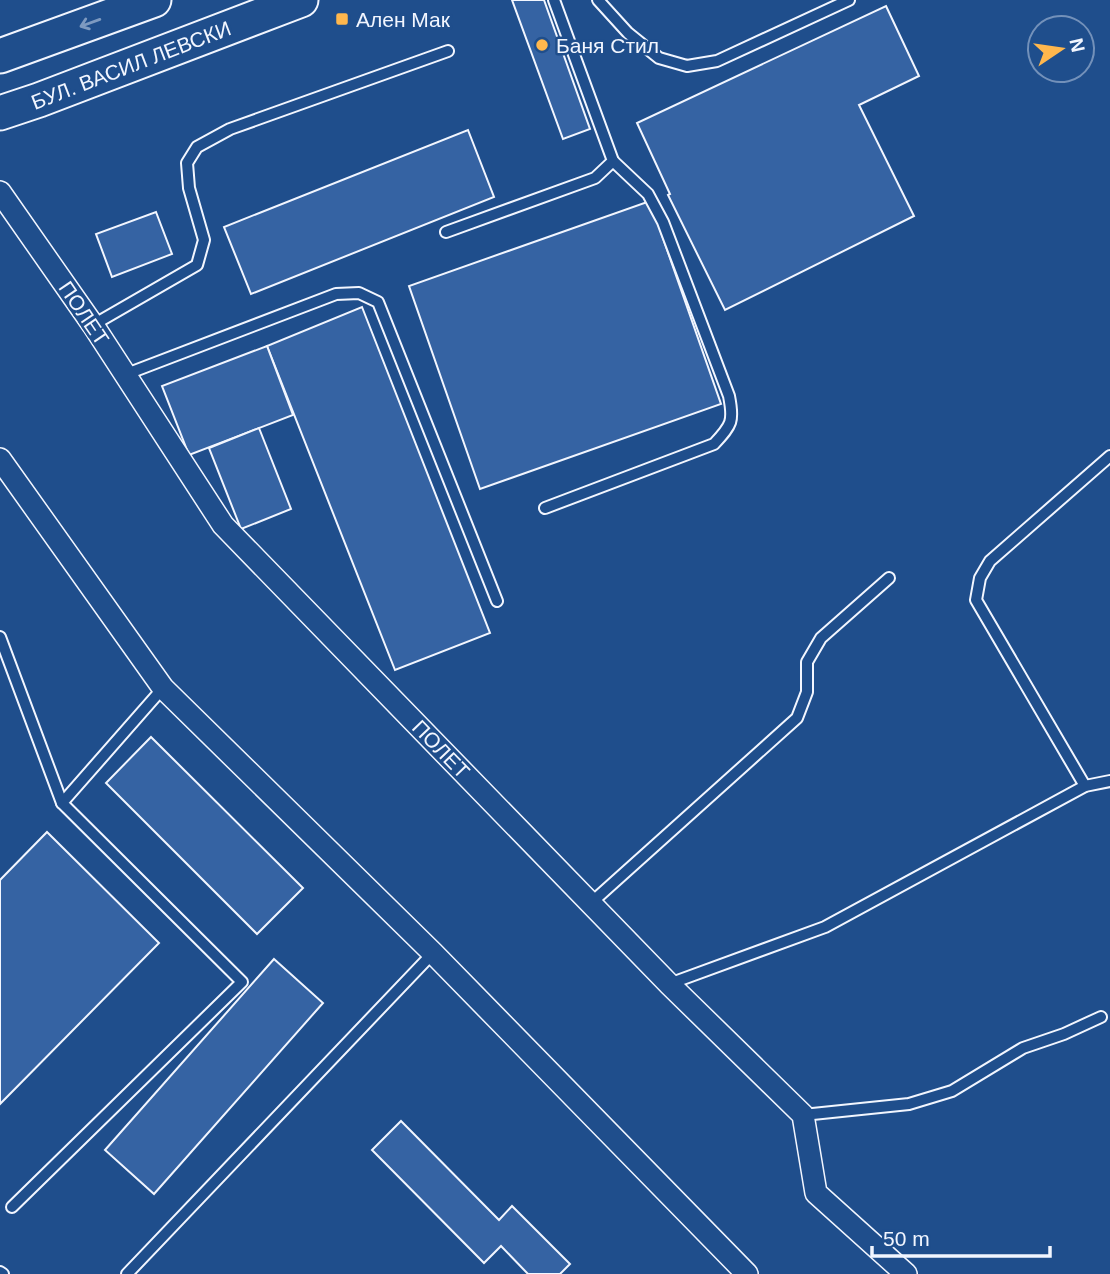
<svg xmlns="http://www.w3.org/2000/svg" width="1110" height="1274" viewBox="0 0 1110 1274" font-family="Arial,sans-serif">
  <style>
    .building { fill: #3563a3; stroke: #f2f6ff; stroke-width: 2 }
    .lines { fill: none; stroke-linecap: round; stroke-linejoin: round }
    .service-casing { stroke: #f2f6ff; stroke-width: 14 }
    .minor-casing { stroke: #f2f6ff; stroke-width: 24 }
    .primary-casing { stroke: #f2f6ff; stroke-width: 37 }
    .service { stroke: #1f4e8c; stroke-width: 10 }
    .minor { stroke: #1f4e8c; stroke-width: 21 }
    .primary { stroke: #1f4e8c; stroke-width: 33 }
    .oneway { stroke: #7e9ac0 }
    .poi-dot { fill: #ffb74d; stroke: #1f4e8c; stroke-width: 2.5 }
    .labels { text-anchor: middle; dominant-baseline: central; stroke-width: 5; stroke-linejoin: round; paint-order: stroke }
    .poi-label { font-size: 21px; fill: #f2f6ff; stroke: #1f4e8c; text-anchor: start }
    .street-label { font-size: 21px; fill: #f2f6ff; stroke: #1f4e8c }
  </style>
  <rect width="100%" height="100%" fill="#1f4e8c"/>
  <g class="building">
    <path d="M512,0H544L590,129L563,139Z"/>
    <path d="M886,6L919,76L859,105L914,216L725,310L668,195L670,194L637,123Z"/>
    <path d="M468,130L494,197L251,294L224,227Z"/>
    <path d="M650,201L721,404L480,489L409,286Z"/>
    <path d="M156,212L172,254L112,277L96,234Z"/>
    <path d="M362,307L490,633L395,670L267,346Z"/>
    <path d="M267,346L293,415L189,455L162,386Z"/>
    <path d="M259,428L291,509L241,529L209,448Z"/>
    <path d="M151,737L303,888L257,934L106,783Z"/>
    <path d="M47,832L159,943L0,1104V880Z"/>
    <path d="M274,959L323,1003L154,1194L105,1150Z"/>
    <path d="M401,1121L499,1220L512,1206L570,1264L560,1274H528L501,1246L484,1263L372,1150Z"/>
  </g>
  <g class="lines">
    <defs>
      <g id="service">
        <path d="M598,0L628,33L659,58L687,66L717,61L849,0"/>
        <path d="M446,232L595,178L613,161L554,0"/>
        <path d="M93,325L197,265L204,240L189,188L187,163L197,147L230,129L448,51"/>
        <path d="M124,375L336,294L359,293L378,302L497,601"/>
        <path d="M545,508L714,444C732,425 734,421 729,396L663,222L648,194L613,161"/>
        <path d="M0,637L62,803"/>
        <path d="M1085,786L976,600L980,578L990,561L1110,456"/>
        <path d="M591,903L797,718L807,692V662L821,638L889,578"/>
        <path d="M669,984L825,927L1085,786L1110,781"/>
        <path d="M803,1115L909,1104L952,1091L1023,1048L1064,1034L1101,1017"/>
        <path d="M12,1207L242,982L62,803L163,688"/>
        <path d="M0,1272L3,1274"/>
        <path d="M127,1274L433,953"/>
      </g>
      <g id="minor">
        <path d="M0,192L93,325L223,525L669,984L803,1115L816,1193L906,1274"/>
        <path d="M0,459L163,688L433,953L747,1274"/>
      </g>
      <g id="primary">
        <path d="M0,56L154,0"/>
        <path d="M0,113L39,100L301,0"/>
      </g>
    </defs>
    <use href="#service" class="service-casing"/>
    <use href="#minor" class="minor-casing"/>
    <use href="#primary" class="primary-casing"/>
    <use href="#service" class="service"/>
    <use href="#minor" class="minor"/>
    <use href="#primary" class="primary"/>
  </g>
  <defs><path id="oneway-shaft" d="M-6 0H5M1.5-3L5.5 0L1.5 3" fill="none" stroke-width="1.6" stroke-linecap="round" stroke-linejoin="round" transform="scale(1.75)"/></defs>
  <use class="oneway" href="#oneway-shaft" transform="translate(90 23) rotate(160)"/>
  <g class="poi-dot">
    <rect x="335" y="12" width="14" height="14" rx="3.5"/>
    <circle cx="542" cy="45" r="7"/>
  </g>
  <g class="labels">
    <g class="poi-label">
      <text x="356" y="19">Ален Мак</text>
      <text x="556" y="45">Баня Стил</text>
    </g>
    <g class="street-label">
      <text transform="translate(131 65) rotate(-21)">БУЛ. ВАСИЛ ЛЕВСКИ</text>
      <text transform="translate(84 313) rotate(56)">ПОЛЕТ</text>
      <text transform="translate(441 749) rotate(46)">ПОЛЕТ</text>
    </g>
  </g>
  <g transform="translate(1061 49) rotate(77)"><circle r="33" fill="#1f4e8c" stroke="#7391ba" stroke-width="2"/>
  <path d="M0-5L12 26L0 18L-12 26Z" fill="#ffb74d"/>
  <text y="-10" font-size="19" font-weight="bold" text-anchor="middle" fill="#f2f6ff">N</text>
  </g>
  <path d="M872 1246v10h178v-10" fill="none" stroke="#f2f6ff" stroke-width="3.5"/>
  <text x="883" y="1246" font-size="21" fill="#f2f6ff" stroke="#1f4e8c" stroke-width="5" paint-order="stroke">50 m</text>
</svg>
